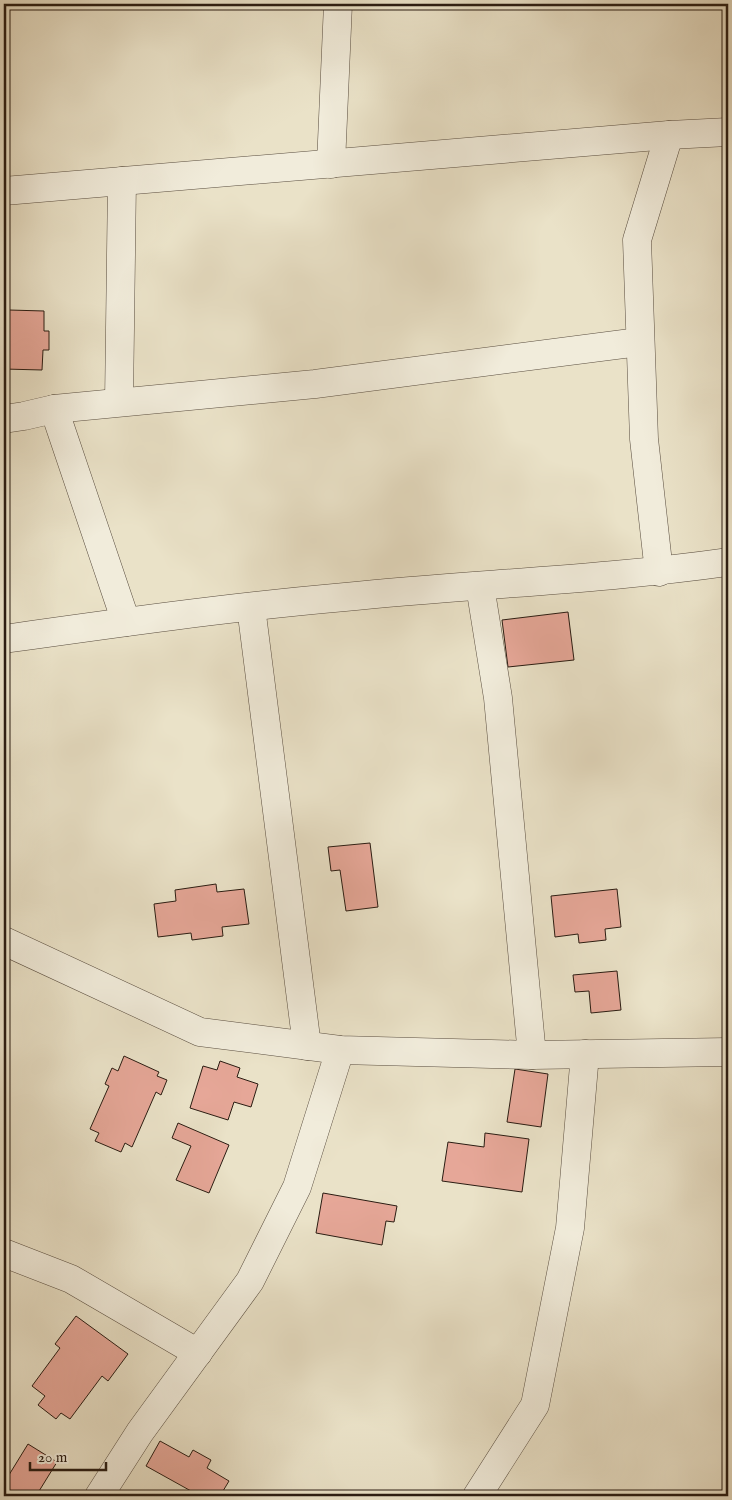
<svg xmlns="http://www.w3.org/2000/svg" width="732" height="1500" viewBox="0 0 732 1500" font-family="'IM FELL English',serif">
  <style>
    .building { fill: #e6a798; stroke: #2a1c12 }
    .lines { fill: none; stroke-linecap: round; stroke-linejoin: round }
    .minor-casing { stroke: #5a4e40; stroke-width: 29 }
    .minor { stroke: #f1ecdb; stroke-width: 28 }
  </style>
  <rect width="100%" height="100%" fill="#eae2c8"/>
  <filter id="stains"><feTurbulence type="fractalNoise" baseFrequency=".004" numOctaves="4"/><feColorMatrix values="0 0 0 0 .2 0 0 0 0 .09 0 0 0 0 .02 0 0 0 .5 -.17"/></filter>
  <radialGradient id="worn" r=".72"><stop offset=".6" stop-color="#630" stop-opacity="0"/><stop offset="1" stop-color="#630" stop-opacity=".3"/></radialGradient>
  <g class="building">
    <path d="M9,310L44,311V331H49V350H43L42,370L4,369V327L8,328Z"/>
    <path d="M568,612L574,660L508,667L502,620Z"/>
    <path d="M370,843L378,907L346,911L340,870L331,871L328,847Z"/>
    <path d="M216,884L217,892L244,889L249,924L222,927L223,936L192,940L191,933L158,937L154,904L176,901L175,890Z"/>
    <path d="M617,889L621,927L605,929L606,940L579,943L578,934L555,937L551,896Z"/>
    <path d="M617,971L621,1010L591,1013L589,991L575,992L573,975Z"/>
    <path d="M124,1056L159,1072L157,1076L167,1080L161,1095L156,1092L132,1147L125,1143L121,1152L95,1141L99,1133L90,1129L109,1086L105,1084L112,1068L118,1071Z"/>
    <path d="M220,1061L240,1068L237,1077L258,1084L251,1107L234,1102L228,1120L190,1108L203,1066L217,1070Z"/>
    <path d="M515,1069L548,1074L541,1127L507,1122Z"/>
    <path d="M178,1123L229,1145L209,1193L176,1180L191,1146L172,1138Z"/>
    <path d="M485,1133L529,1139L522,1192L442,1181L448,1142L484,1147Z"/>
    <path d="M323,1193L397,1206L394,1222L386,1221L382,1245L316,1233Z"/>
    <path d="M76,1316L128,1354L108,1381L102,1376L70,1419L61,1413L56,1419L38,1405L45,1396L32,1386L60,1348L55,1344Z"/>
    <path d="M160,1441L189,1457L193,1450L211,1460L207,1468L229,1481L220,1496H200L146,1466Z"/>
    <path d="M28,1444L57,1462L36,1496H4V1483Z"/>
  </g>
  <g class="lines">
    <defs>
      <g id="minor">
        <path d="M331,164L338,4"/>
        <path d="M4,191L669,135L728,132"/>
        <path d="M119,402L122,181"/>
        <path d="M54,409L126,622"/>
        <path d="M4,419L24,416L54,409L315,384L639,342"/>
        <path d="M659,572L644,439L637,240L669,135"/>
        <path d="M480,586L498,698L532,1055"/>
        <path d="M251,607L307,1046"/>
        <path d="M4,639C117,623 231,607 345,597C473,584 601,580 728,562"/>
        <path d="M4,941L200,1032L340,1050L532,1055L728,1052"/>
        <path d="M4,1253L71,1279L198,1353"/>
        <path d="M99,1496L140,1432L250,1281L297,1187L340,1050"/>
        <path d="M477,1496L535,1405L570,1228L585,1054"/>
      </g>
    </defs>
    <use href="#minor" class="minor-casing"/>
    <use href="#minor" class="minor"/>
  </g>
  <rect width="732" height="1500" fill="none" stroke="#eae2c8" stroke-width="20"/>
  <rect x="5" y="5" width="722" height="1490" fill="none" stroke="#2a1c12" stroke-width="2.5"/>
  <rect x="10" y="10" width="712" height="1480" fill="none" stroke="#2a1c12"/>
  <path d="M30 1462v8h76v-8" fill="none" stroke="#2a1c12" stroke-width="2.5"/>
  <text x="38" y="1462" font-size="15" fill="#2a1c12" stroke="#f1ecdb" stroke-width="4" paint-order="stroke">20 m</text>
  <rect width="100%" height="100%" filter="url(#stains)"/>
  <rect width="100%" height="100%" fill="url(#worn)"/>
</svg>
